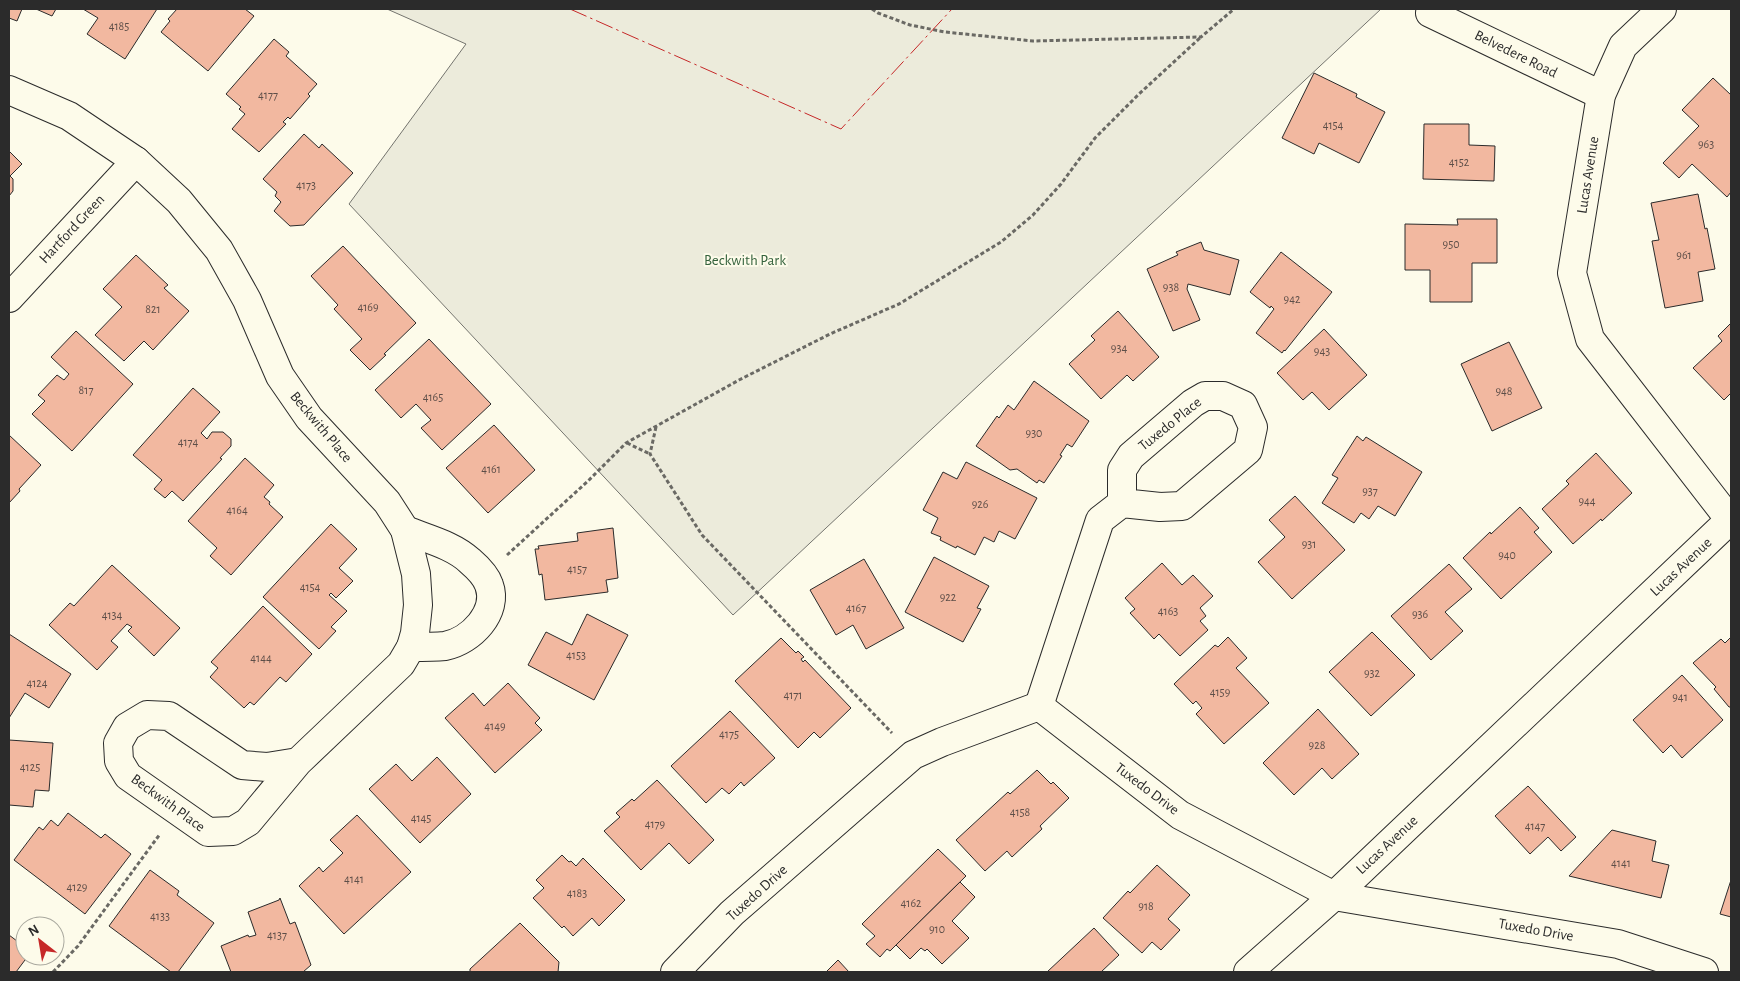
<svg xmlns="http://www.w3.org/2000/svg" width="1740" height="981" viewBox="0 0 1740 981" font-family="'Alegreya Sans',sans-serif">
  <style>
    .green { fill: #ecebdb; stroke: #74746e }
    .building { fill: #f2b8a0; stroke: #2b2b2b }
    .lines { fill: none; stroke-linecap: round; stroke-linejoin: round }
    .minor-casing { stroke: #2b2b2b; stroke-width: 30 }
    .path { stroke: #6a6964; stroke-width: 3; stroke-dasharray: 4 2.5; stroke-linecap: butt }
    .minor { stroke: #fdfbea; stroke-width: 28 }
    .power { stroke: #c62828; stroke-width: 1; stroke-dasharray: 18 4 2.5 4; stroke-linecap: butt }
    .labels { text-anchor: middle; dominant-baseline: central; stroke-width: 4; stroke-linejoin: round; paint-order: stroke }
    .number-label { font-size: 12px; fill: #5d4e48 }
    .street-label { font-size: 15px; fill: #2b2b2b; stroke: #fdfbea }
    .park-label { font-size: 15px; fill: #34623c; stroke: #fdfbea }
  </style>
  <rect width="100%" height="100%" fill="#fdfbea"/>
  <path class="green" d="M387,9H1381L733,615L349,204L466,44Z"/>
  <g class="building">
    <path d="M9,9H22L17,21L9,18Z"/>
    <path d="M36,9H56L52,16Z"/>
    <path d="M83,9H157L125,59L87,34L98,18Z"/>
    <path d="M177,9H245L254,16L208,71L161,32L170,21L168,19Z"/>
    <path d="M274,39L289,52L286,56L317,84L308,94L310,96L290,119L288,117L283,122L286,124L259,152L232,129L245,114L239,109L241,107L226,94Z"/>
    <path d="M1314,73L1357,94L1356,97L1385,112L1359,163L1319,143L1314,154L1282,138Z"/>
    <path d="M1713,78L1731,95V192L1727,197L1692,164L1679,178L1663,163L1699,126L1682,110Z"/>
    <path d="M1424,124H1469V145L1495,146L1494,181L1423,179Z"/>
    <path d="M304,134L319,148L322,144L353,173L304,225L290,226L274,211L281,202L275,196L277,192L263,179Z"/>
    <path d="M9,151L22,164L10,176L13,179V191L9,196Z"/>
    <path d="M1698,194L1705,229L1707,228L1715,269L1698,272L1703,301L1665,308L1652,241L1659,240L1651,203Z"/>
    <path d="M1457,219H1497V263H1472V302H1430V270H1405V224L1458,225Z"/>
    <path d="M1201,242L1204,250L1239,260L1230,295L1188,284L1187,289L1200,320L1173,331L1147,269L1178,255L1176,252Z"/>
    <path d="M343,246L416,323L384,354L386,355L370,370L350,350L362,339L334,309L338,305L311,276Z"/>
    <path d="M1281,252L1332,292L1285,351L1284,350L1282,353L1256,333L1274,309L1271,306L1270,308L1250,292Z"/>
    <path d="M136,255L168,285L164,288L189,311L153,350L144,341L124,361L95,335L122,307L103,289Z"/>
    <path d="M1118,311L1159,357L1133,381L1127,375L1101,399L1069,364L1095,340L1091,336Z"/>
    <path d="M1731,323V393L1724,400L1693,368L1722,341L1718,336Z"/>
    <path d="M1324,329L1367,375L1329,410L1312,392L1303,400L1277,373Z"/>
    <path d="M76,331L133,384L72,451L32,414L45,401L38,395L57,375L64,380L69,374L51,357Z"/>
    <path d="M429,339L491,404L442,450L421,428L431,420L416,404L401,418L375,390Z"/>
    <path d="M1509,342L1542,408L1492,431L1461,364Z"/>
    <path d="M1034,381L1089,421L1072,447L1067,444L1060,455L1062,456L1044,483L1039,480L1037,483L1017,469L1010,470L976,446L997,416L999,418L1008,405L1014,410Z"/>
    <path d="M193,388L220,412L201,433L207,439L212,432H223L231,439V446L220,458L222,459L183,501L172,491L165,498L154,489L162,480L133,455Z"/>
    <path d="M494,425L535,470L488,513L446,468Z"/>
    <path d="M9,435L41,465L19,489L20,491L9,503Z"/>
    <path d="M1357,436L1363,441L1366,437L1422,472L1395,516L1378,506L1369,519L1361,513L1354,523L1322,503L1338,478L1332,475Z"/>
    <path d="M1596,453L1632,493L1602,521L1601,519L1573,544L1542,509L1569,484L1566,481Z"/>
    <path d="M245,458L274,485L264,497L270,502L269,504L283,517L231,575L210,556L217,548L188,521Z"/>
    <path d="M966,462L1037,498L1015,539L999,531L994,542L984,537L975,555L957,546L956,548L940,540L941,537L931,533L938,518L923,510L943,472L957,479Z"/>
    <path d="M1295,496L1345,550L1292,599L1258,562L1285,537L1269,520Z"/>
    <path d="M1520,507L1539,528L1534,532L1552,552L1501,599L1463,558L1490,532L1491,534Z"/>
    <path d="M331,524L357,549L339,568L353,581L336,598L331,593L329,595L347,611L331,627L336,631L319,649L263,597Z"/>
    <path d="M613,528L618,578L606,580L608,592L545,600L542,574L539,575L535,549H539L538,546L578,541L577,533Z"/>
    <path d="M934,557L989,586L977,608L981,609L963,642L905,612Z"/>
    <path d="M864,559L904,628L866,649L853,625L836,635L810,590Z"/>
    <path d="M1162,563L1182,585L1193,575L1213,596L1200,608L1206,616L1200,621L1208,630L1180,656L1159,634L1154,639L1130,613L1135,609L1125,598Z"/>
    <path d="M1449,564L1472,589L1445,612L1463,631L1431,660L1391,616Z"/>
    <path d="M112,565L180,628L154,656L128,631L132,627L127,624L111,641L118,647L97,670L49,625L70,603L74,606Z"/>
    <path d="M263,606L312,654L286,682L280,677L254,705L250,702L244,708L210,677L218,668L211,662Z"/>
    <path d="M587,614L628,635L594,700L528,665L546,632L572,645Z"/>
    <path d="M1372,632L1415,675L1371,716L1329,672Z"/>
    <path d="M9,634L71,674L49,708L25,693L9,718Z"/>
    <path d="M1228,637L1247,658L1236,668L1269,703L1224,744L1196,714L1202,708L1196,701L1193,704L1174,684L1215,645L1218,647Z"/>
    <path d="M1731,637V707H1729L1714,689L1716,687L1693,663L1721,639L1725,643Z"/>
    <path d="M781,638L796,653L798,651L804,657L801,659L803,662L805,660L851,708L820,738L814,732L798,748L735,681Z"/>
    <path d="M1682,675L1723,720L1682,758L1671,745L1663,753L1633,720Z"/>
    <path d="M508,683L540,718L535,723L542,730L495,773L445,718L473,693L484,706Z"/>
    <path d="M1318,709L1359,754L1332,779L1322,768L1294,795L1263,763Z"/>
    <path d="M730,711L775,758L744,786L741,782L729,794L722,788L706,803L671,766Z"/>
    <path d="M9,740L53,743L49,791L35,790L33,807L9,805Z"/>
    <path d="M437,757L471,794L420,843L369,789L396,764L412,781Z"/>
    <path d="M1037,770L1051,784L1053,782L1069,798L1040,826L1042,829L1012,857L1007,851L985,871L956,840L1008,792L1010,794Z"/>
    <path d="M657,780L714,840L689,864L669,843L641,870L604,831L620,817L616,813L632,799L634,801Z"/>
    <path d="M1528,786L1576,837L1561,851L1548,837L1530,854L1495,816Z"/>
    <path d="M68,813L101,838L105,834L131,854L85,914L14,860L39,827L43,830L51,820L58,826Z"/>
    <path d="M357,815L411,872L344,934L299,886L319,867L323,872L343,853L330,840Z"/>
    <path d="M1612,830L1656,841L1652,861L1669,865L1661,898L1569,876Z"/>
    <path d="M938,849L966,876L896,945L890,951L887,949L880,957L866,944L875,936L862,924Z"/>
    <path d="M562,855L569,862L571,861L576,866L583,858L625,900L599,926L592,918L573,936L564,926L562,928L533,898L544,888L536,880Z"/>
    <path d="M1157,865L1190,895L1168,919L1180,930L1161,950L1152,942L1142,953L1103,918L1128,891L1130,893Z"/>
    <path d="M150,870L179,891L177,895L214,923L178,972H171L109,926Z"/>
    <path d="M1731,880V917L1720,914Z"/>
    <path d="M960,882L975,897L952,921L969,938L942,964L927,949L925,951L921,948L910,959L896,945Z"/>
    <path d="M280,898L290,924L295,922L311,965L303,972H231L221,946L248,935L249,937L256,935L248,912L279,900Z"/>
    <path d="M520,923L559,962L558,972H470V969Z"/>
    <path d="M1094,928L1119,955L1101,972H1047Z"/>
    <path d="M9,935L25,947V956H28L16,972H9Z"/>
    <path d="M838,960L849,972H826Z"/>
  </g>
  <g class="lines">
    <defs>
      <g id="minor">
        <path d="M1662,9L1623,46L1601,95L1572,273L1590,339L1730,520"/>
        <path d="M1430,13L1601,95"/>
        <path d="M9,90L69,116L136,161L179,201L219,250L247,300L280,376L309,418L387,502L405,530L416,574L418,605L415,633L411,647L401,664L298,762L248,822L233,831L208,832L128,776L119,761L118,743L127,727L147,715L169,716L242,765L267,767L298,762"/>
        <path d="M9,298L136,161"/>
        <path d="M405,530C427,539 453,545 470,561C477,567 486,576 489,585C499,612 471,641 445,646C434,647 422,647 411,647"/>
        <path d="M1039,706L1100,520L1122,503L1160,507L1182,506L1248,450L1253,427L1243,405L1223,396H1205L1193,403L1131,456L1122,470V503"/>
        <path d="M675,972L732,913L913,755L942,742L1039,706L1180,815L1334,896L1618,944L1704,972"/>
        <path d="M1248,972L1334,896L1731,519"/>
      </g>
    </defs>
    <use href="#minor" class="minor-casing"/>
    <g class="path">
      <path d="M872,9L878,13L910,25L945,32L1033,41L1201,37L1234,9"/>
      <path d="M656,427L650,454L702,535L892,733"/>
      <path d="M627,443L650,454"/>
      <path d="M507,555L588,481L626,443L739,380L830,334L899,304L1001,242L1033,215L1061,184L1095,138L1139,94L1201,37"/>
      <path d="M53,972L78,946L160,834"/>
    </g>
    <use href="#minor" class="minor"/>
    <path class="power" d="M570,9L841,129L952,9"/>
  </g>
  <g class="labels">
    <g class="number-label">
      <text x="119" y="26">4185</text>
      <text x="268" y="95">4177</text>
      <text x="1333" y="125">4154</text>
      <text x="1706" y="144">963</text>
      <text x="1459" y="162">4152</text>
      <text x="306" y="185">4173</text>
      <text x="1451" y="244">950</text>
      <text x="1684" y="255">961</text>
      <text x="1171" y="287">938</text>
      <text x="1292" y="299">942</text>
      <text x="368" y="307">4169</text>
      <text x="153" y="309">821</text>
      <text x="1119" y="348">934</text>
      <text x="1322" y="351">943</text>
      <text x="86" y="390">817</text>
      <text x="1504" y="391">948</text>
      <text x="433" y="397">4165</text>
      <text x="1034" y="433">930</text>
      <text x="188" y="442">4174</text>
      <text x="491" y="469">4161</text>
      <text x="1370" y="491">937</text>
      <text x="1587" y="501">944</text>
      <text x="980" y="504">926</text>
      <text x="237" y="510">4164</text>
      <text x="1309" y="544">931</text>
      <text x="1507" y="555">940</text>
      <text x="577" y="569">4157</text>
      <text x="310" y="587">4154</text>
      <text x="948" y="597">922</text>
      <text x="856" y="608">4167</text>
      <text x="1168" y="611">4163</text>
      <text x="1420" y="614">936</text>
      <text x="112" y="615">4134</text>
      <text x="576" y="655">4153</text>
      <text x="261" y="658">4144</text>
      <text x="1372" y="673">932</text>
      <text x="37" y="683">4124</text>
      <text x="1220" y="692">4159</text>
      <text x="793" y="695">4171</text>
      <text x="1680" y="697">941</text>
      <text x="495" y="726">4149</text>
      <text x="729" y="734">4175</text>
      <text x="1317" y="745">928</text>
      <text x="30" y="767">4125</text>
      <text x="1020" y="812">4158</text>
      <text x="421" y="818">4145</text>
      <text x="655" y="824">4179</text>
      <text x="1535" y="826">4147</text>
      <text x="1621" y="863">4141</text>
      <text x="354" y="879">4141</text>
      <text x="77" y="887">4129</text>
      <text x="577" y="893">4183</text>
      <text x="911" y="903">4162</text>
      <text x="1146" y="906">918</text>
      <text x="160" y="916">4133</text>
      <text x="937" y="929">910</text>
      <text x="277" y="935">4137</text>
    </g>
    <g class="street-label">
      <text transform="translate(1516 54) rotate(26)">Belvedere Road</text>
      <text transform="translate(1588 175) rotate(-81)">Lucas Avenue</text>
      <text transform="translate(72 229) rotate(-47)">Hartford Green</text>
      <text transform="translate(1170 424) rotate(-39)">Tuxedo Place</text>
      <text transform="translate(321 427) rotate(50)">Beckwith Place</text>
      <text transform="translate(1681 567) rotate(-43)">Lucas Avenue</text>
      <text transform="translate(1147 789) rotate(37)">Tuxedo Drive</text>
      <text transform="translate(168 803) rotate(36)">Beckwith Place</text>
      <text transform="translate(1387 845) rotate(-43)">Lucas Avenue</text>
      <text transform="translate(757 893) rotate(-42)">Tuxedo Drive</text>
      <text transform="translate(1536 930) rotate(10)">Tuxedo Drive</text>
    </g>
    <g class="park-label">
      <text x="745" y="260">Beckwith Park</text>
    </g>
  </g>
  <rect width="1740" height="981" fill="none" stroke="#2b2b2b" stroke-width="20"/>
  <g transform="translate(40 941) rotate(329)"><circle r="24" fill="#fdfbea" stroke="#a9a89e"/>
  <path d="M0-4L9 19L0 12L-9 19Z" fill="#c62828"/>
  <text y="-8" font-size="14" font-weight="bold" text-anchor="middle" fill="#2b2b2b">N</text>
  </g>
</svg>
